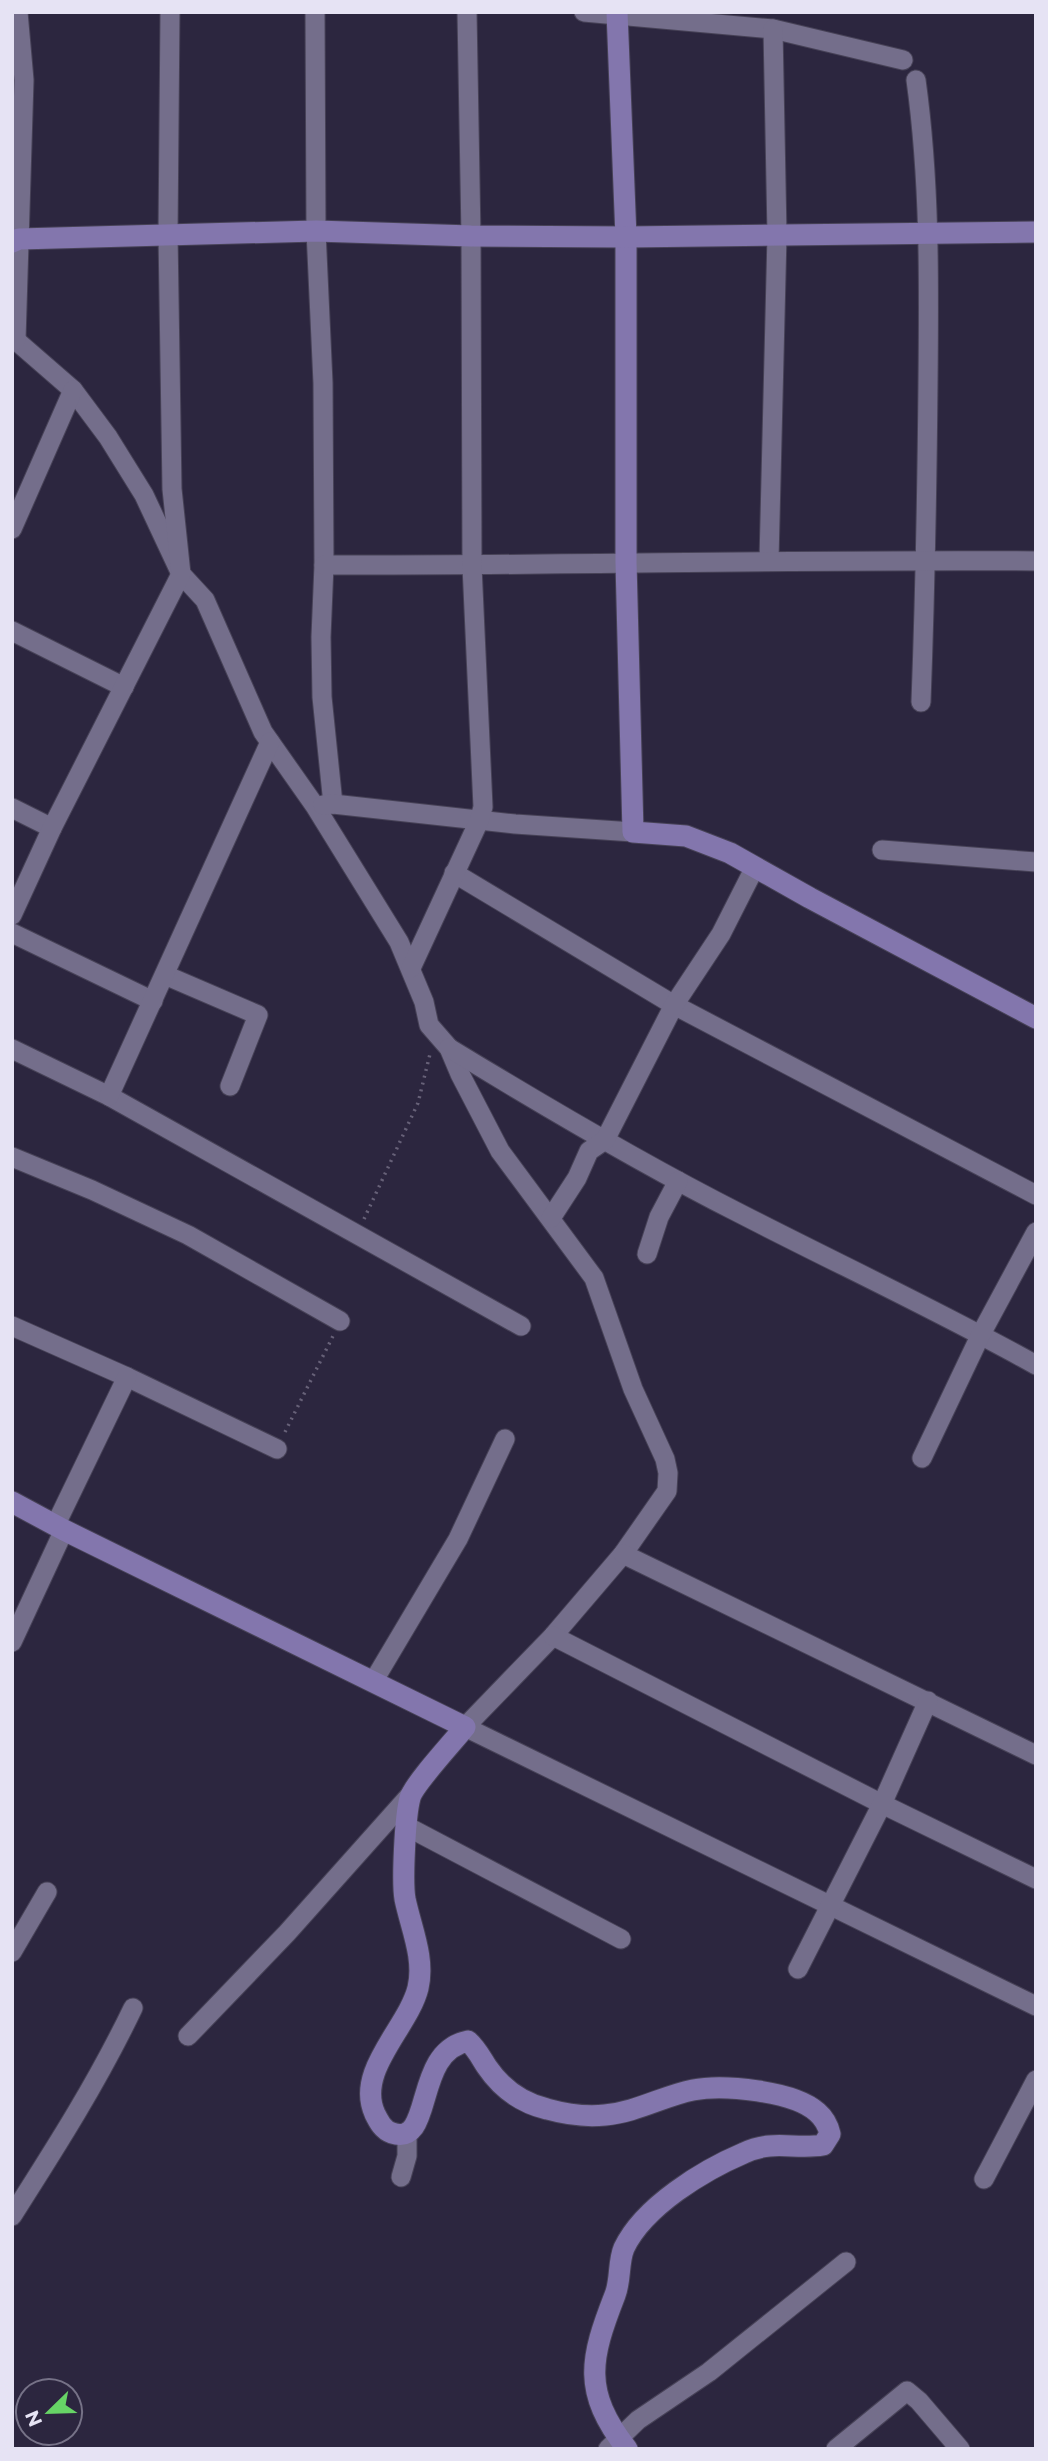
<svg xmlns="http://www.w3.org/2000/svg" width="1048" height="2461" viewBox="0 0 1048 2461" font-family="Montserrat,sans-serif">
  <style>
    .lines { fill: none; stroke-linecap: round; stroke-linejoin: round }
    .street-casing { stroke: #474257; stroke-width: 21 }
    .secondary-casing { stroke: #474257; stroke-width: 23 }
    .path { stroke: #676178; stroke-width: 3.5; stroke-dasharray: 2 5; stroke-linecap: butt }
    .street { stroke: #746e8b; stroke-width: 19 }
    .secondary { stroke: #8376ad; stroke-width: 21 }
  </style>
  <rect width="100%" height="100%" fill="#2c263f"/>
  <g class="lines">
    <defs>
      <g id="street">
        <path d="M315,12L316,231L323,383L324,565L321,637L322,697L333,804"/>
        <path d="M584,12L773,29L903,60"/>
        <path d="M916,80C930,181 929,281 928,383C927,489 925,596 921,702"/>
        <path d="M12,337L73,390L108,437L144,495L181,574L205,600L263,732L315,806L399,942L424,1002L429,1025L449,1048L460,1074L500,1151L594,1278L633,1389L665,1459L668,1473L667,1491L623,1554L553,1636L465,1727L1036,2006"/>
        <path d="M16,340L24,80L18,12"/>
        <path d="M12,529L73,390"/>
        <path d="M769,560L777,235L773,29"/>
        <path d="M324,565C561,566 799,559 1036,561"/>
        <path d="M12,631L124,687"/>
        <path d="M323,805L333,804L515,824L633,832"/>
        <path d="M12,808L52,828"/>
        <path d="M882,850L1036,862"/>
        <path d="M454,873L674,1005L1036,1195"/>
        <path d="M12,915L52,828L181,574L172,489L168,234L170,12"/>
        <path d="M12,933L153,1001"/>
        <path d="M411,968L479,821L483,807L472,566L471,236L467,12"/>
        <path d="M165,975L258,1015L230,1086"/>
        <path d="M449,1048C544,1106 640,1163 739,1213C838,1264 939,1311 1036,1365"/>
        <path d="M12,1049L109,1096L521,1326"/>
        <path d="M109,1096L270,742"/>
        <path d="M12,1157L92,1190L188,1235L340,1321"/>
        <path d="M551,1218L577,1178L589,1151L605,1140L674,1005L721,934L755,867"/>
        <path d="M647,1254L659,1217L678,1181"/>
        <path d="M12,1326L127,1377L277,1449"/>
        <path d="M922,1458L981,1334L1036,1232"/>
        <path d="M56,1524L127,1377"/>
        <path d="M623,1554L1036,1755"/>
        <path d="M553,1636L882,1804L1036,1879"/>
        <path d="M12,1642L64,1530"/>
        <path d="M373,1682L458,1539L505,1439"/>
        <path d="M406,1826L621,1939"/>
        <path d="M12,1952L47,1892"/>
        <path d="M798,1969L882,1804L928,1701"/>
        <path d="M188,2036L287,1933L411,1794"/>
        <path d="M401,2177L407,2156V2132"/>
        <path d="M984,2179L1036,2080"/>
        <path d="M12,2216C56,2147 97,2083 133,2008"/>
        <path d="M608,2449L638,2420L709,2372L846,2262"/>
        <path d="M836,2449L907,2391L919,2401L960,2449"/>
      </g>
      <g id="secondary">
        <path d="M617,12L626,237V562L633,832L686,836L730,853L810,898L1036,1018"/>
        <path d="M12,242L19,239L316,231L471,236L626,237L1036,232"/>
        <path d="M12,1502L64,1530L465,1727C454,1741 413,1785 410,1798C405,1816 402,1882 405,1899C411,1928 425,1958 418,1988C408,2028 355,2071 375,2114C379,2122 383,2130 392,2133C435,2147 412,2052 468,2041C477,2049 481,2058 487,2067C502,2089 522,2103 547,2109C565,2114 586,2117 605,2115C637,2112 663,2096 693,2090C723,2084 794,2091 817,2112C824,2118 828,2125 830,2134L823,2145C795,2150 774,2139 744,2153C704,2170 644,2206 624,2248C618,2262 621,2280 615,2295C590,2359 582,2391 627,2449"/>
      </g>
    </defs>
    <use href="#street" class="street-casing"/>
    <use href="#secondary" class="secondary-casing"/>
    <g class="path">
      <path d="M364,1219L418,1103L430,1054"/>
      <path d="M285,1432L333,1336"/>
    </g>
    <use href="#street" class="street"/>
    <use href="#secondary" class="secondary"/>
  </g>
  <rect width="1048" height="2461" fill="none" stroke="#e6e3f4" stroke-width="28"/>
  <g transform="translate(49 2412) rotate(247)"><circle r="33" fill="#2c263f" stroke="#767287" stroke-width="2"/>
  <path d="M0-5L12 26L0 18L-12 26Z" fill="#67d466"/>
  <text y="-10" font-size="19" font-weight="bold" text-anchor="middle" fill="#e6e3f4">N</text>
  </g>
</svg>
